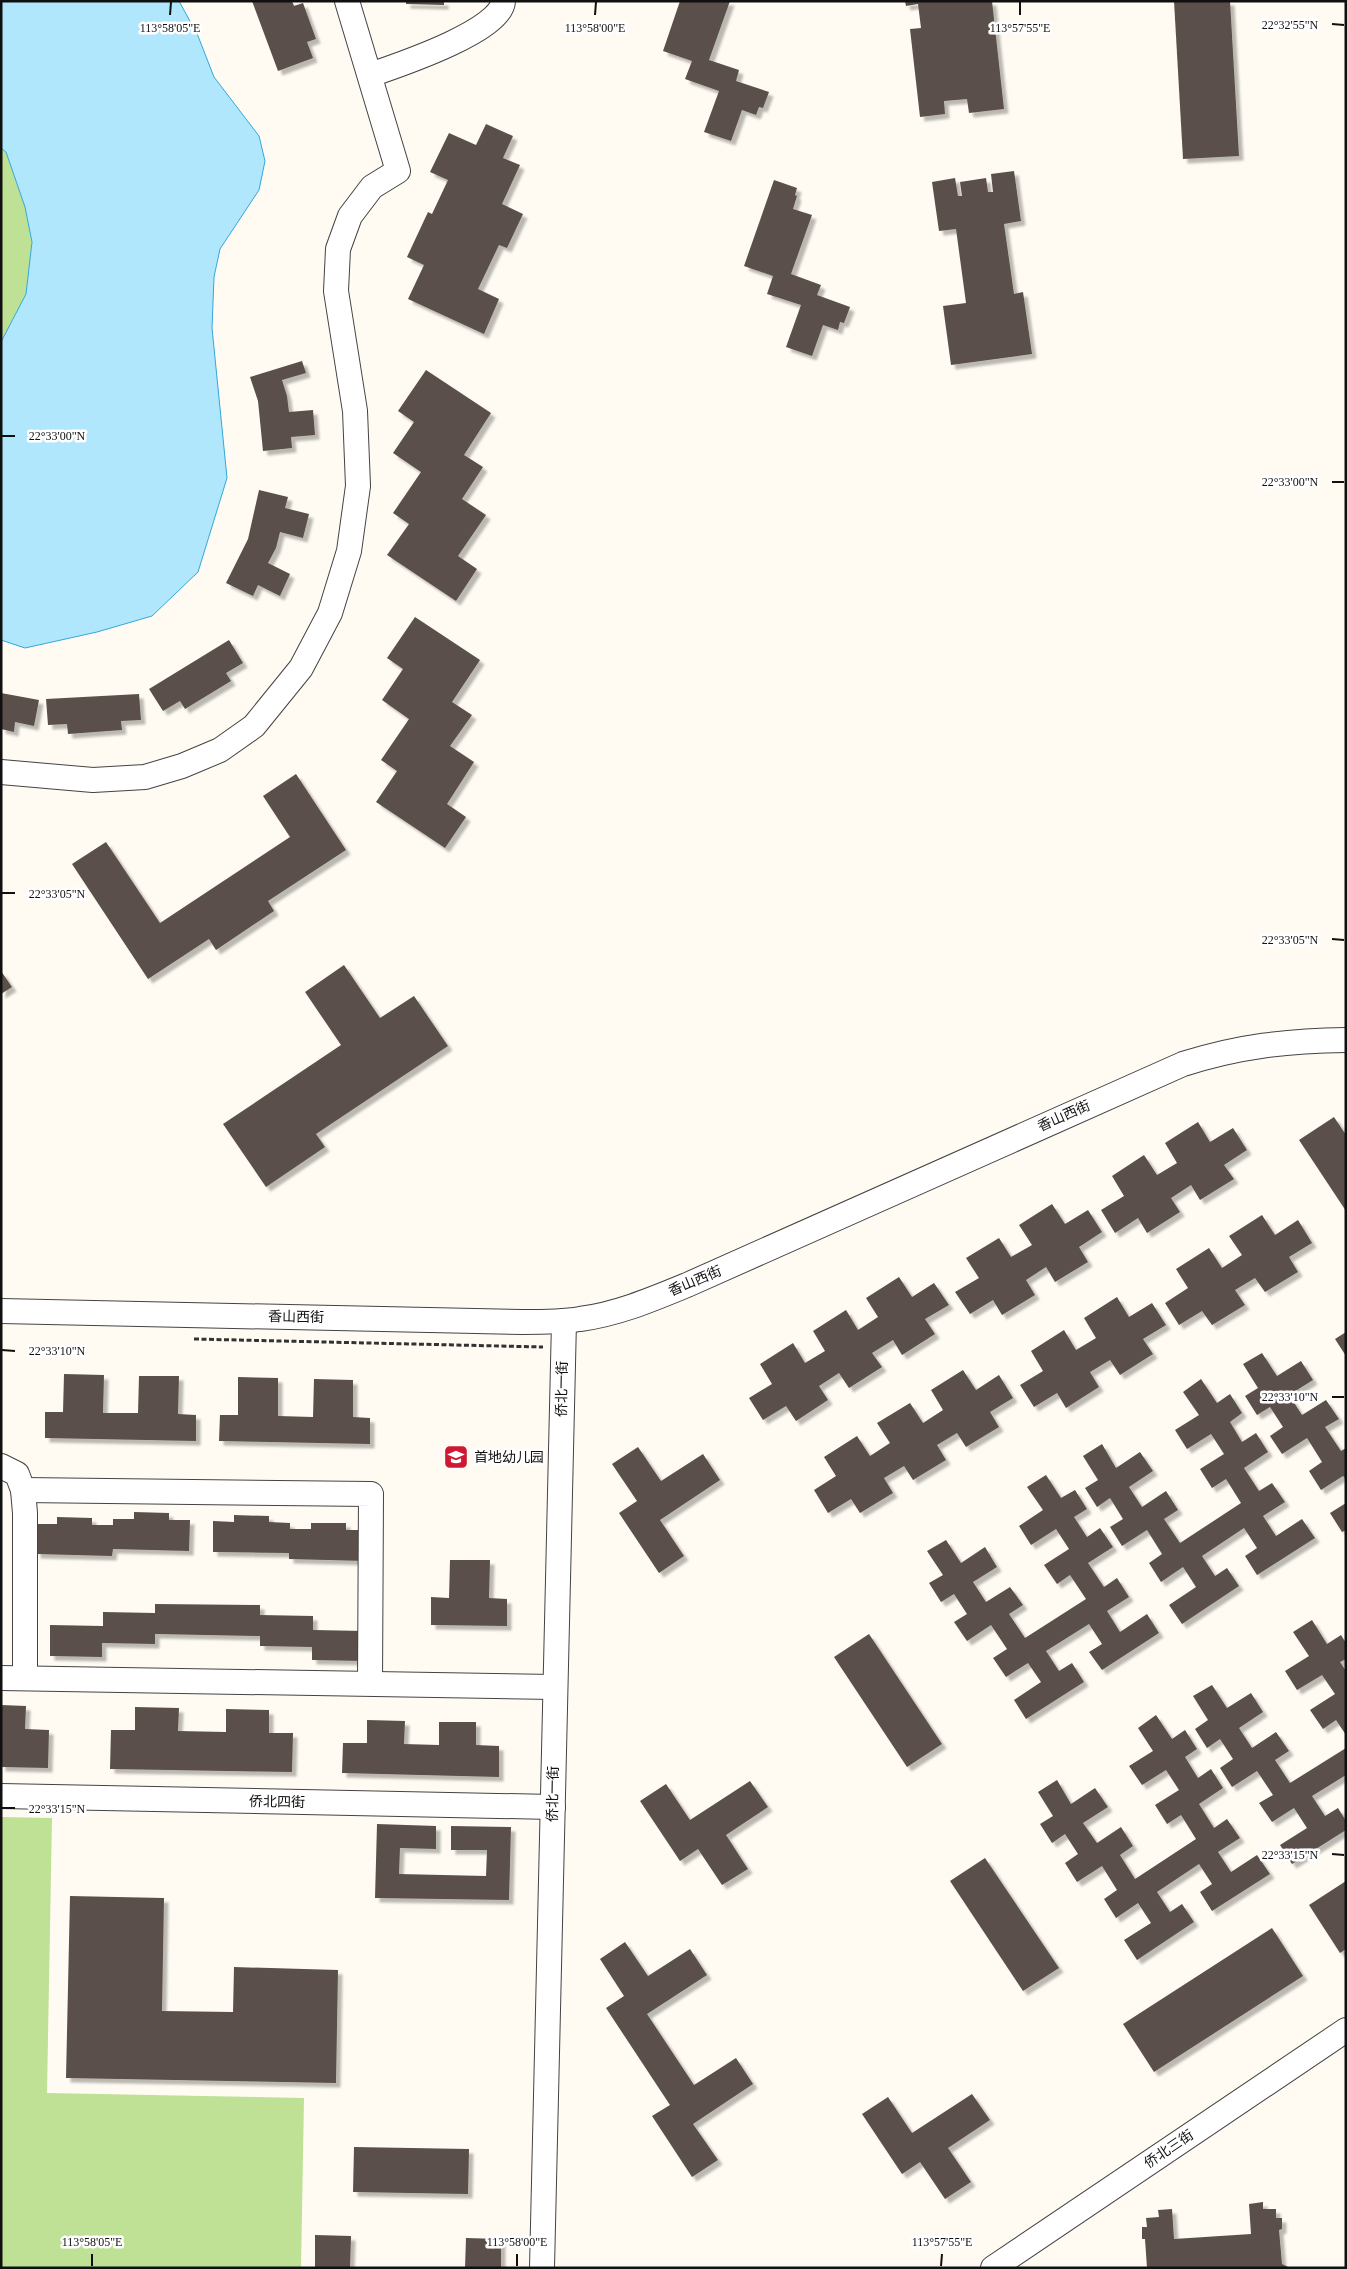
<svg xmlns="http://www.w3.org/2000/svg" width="1347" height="2269" viewBox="0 0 1347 2269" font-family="'Times New Roman','Noto Sans SC',serif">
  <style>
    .forest { fill: #bee195 }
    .water { fill: #b1e7fc; stroke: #31a8da }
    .building { fill: #5a4f4b; filter: url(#shadow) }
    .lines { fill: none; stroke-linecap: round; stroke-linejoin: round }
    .minor-casing { stroke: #434343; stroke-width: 26 }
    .path { stroke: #323232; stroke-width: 3; stroke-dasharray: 5 2.5; stroke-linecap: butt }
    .minor { stroke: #fff; stroke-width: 24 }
    .ticks { fill: none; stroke: #101010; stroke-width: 2 }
    .labels { text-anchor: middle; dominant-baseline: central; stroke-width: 5; stroke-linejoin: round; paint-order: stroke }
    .street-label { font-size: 14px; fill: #101010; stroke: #fff }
    .poi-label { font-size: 14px; fill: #101010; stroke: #fff; text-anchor: start }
    .ticks-label { font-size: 12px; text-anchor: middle; fill: #101010; stroke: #fff; stroke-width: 5; stroke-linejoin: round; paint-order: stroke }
  </style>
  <defs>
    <filter id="shadow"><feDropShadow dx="4.5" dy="4.5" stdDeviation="1" flood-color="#0004"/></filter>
  </defs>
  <rect width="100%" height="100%" fill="#fffbf2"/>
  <g class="forest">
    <path d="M1,148L6,152L25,207L32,242L26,294L1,342Z"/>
    <path d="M1,1817L52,1818L47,2093L304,2098L301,2268H1Z"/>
  </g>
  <path class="water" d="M1,1H179L198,36L214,77L259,136L265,161L259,190L220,249L214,277L212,328L227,478L198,572L152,616L97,632L25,648L1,640V342L26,294L32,242L25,207L6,152L1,148Z"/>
  <g class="building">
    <path d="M252,1H292L294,6L303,3L316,39L307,42L313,58L278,71Z"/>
    <path d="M406,1H444V5L406,4Z"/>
    <path d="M680,1H730L709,60L739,70L736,81L769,92L763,108L759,107L756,115L742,110L731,141L704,132L719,91L685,79L692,61L663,51Z"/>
    <path d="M905,1H992L1004,109L969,113L967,99L944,101L945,114L920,117L910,29L921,28L918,4L906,6Z"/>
    <path d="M1174,1H1230L1239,156L1183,159Z"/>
    <path d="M486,124L513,136L503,158L520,165L502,204L523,214L507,248L499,245L478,289L499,299L484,334L408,299L424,265L407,257L428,212L432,214L448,180L430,172L449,133L476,145Z"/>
    <path d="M1014,171L1021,221L1004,224L1014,294L1023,292L1032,354L951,365L943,306L966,303L956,229L939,231L932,182L955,178L958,196H962L960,182L986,178L988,192H993L991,174Z"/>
    <path d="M774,180L797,188L795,195L797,196L793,209L812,215L791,274L821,285L817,295L850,307L844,323L840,322L838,330L823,325L812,356L786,347L801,305L767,294L773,276L744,266Z"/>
    <path d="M302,361L306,373L282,380L287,396L289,412L313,410L315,435L291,437L292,448L263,451L258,401L250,377Z"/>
    <path d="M426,370L491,413L464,455L483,467L462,499L486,515L458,556L477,569L456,601L387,555L409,524L393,513L421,472L393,453L414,422L398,411Z"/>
    <path d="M259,490L288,497L285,508L309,514L303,538L280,532L276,548L268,563L290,574L280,596L258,585L253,596L226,583L248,539Z"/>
    <path d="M415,617L480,660L452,702L472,715L450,746L474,762L447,804L466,817L445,848L376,802L397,771L381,760L409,719L382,700L403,669L387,658Z"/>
    <path d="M229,640L243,663L226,673L231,681L185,709L180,701L163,711L149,689Z"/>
    <path d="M1,693L39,700L34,726L15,722L14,732L1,729Z"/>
    <path d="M139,694L141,720L121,721L122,730L68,734L67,724L48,725L46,699Z"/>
    <path d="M296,774L346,850L268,901L274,911L216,950L209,939L148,979L72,864L106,842L160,923L290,837L263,796Z"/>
    <path d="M344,965L380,1018L414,996L448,1046L316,1134L325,1147L266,1187L223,1124L341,1045L305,992Z"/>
    <path d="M1,971L12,987L1,994Z"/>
    <path d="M1334,1117L1346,1135V1211L1299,1140Z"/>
    <path d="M1198,1122L1210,1142L1233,1128L1247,1150L1224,1165L1234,1179L1200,1200L1191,1185L1171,1198L1180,1212L1147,1233L1138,1218L1115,1233L1101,1210L1124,1196L1112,1176L1144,1155L1157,1175L1177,1163L1165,1143Z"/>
    <path d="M1052,1204L1065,1224L1088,1210L1102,1232L1079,1247L1088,1262L1055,1282L1046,1267L1026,1280L1035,1295L1002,1315L993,1300L970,1314L955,1292L979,1278L966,1258L999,1238L1011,1257L1032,1245L1019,1225Z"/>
    <path d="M1262,1215L1275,1235L1298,1220L1312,1243L1289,1257L1298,1272L1265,1292L1255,1278L1235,1290L1245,1305L1212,1325L1202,1311L1179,1325L1165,1303L1188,1288L1176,1269L1209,1248L1222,1268L1242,1255L1229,1236Z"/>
    <path d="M899,1277L912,1297L934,1283L949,1305L925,1319L935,1334L902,1355L893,1340L872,1353L882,1367L849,1388L839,1373L819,1386L828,1400L796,1421L786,1406L763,1420L749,1398L772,1384L760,1364L793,1343L805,1363L825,1351L813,1331L846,1310L858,1330L878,1317L866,1298Z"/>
    <path d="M1117,1297L1129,1317L1152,1303L1166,1325L1143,1339L1153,1354L1120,1375L1110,1360L1090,1372L1099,1387L1066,1408L1057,1393L1034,1407L1020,1385L1043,1371L1031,1351L1064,1330L1076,1350L1096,1338L1084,1318Z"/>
    <path d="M1346,1332V1356L1335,1339Z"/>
    <path d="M1262,1353L1277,1376L1301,1361L1313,1380L1289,1395L1302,1415L1326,1400L1339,1419L1325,1427L1341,1451L1346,1448V1479L1343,1476L1321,1490L1309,1471L1322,1462L1307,1438L1282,1454L1270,1436L1283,1427L1270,1407L1257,1415L1245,1396L1258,1388L1243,1364Z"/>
    <path d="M963,1370L976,1390L999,1375L1013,1398L990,1412L999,1427L966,1447L957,1433L937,1445L946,1460L913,1480L904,1466L884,1478L893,1493L860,1513L851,1499L828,1513L814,1490L836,1476L824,1457L857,1436L870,1456L890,1443L877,1423L910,1403L923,1423L943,1410L931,1390Z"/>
    <path d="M64,1374L104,1375L103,1413H138L139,1376H179L178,1414L196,1415V1441L45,1438V1412H63Z"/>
    <path d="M238,1377L278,1378V1416L313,1417L314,1379L353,1380V1417L370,1418V1444L219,1441L220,1415H238Z"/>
    <path d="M1201,1379L1217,1403L1230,1394L1242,1413L1230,1422L1242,1442L1256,1433L1268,1452L1244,1468L1259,1491L1272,1483L1285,1502L1263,1516L1276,1536L1302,1519L1315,1538L1257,1575L1245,1556L1257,1548L1244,1528L1202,1556L1215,1576L1227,1568L1239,1586L1182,1624L1169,1605L1196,1587L1183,1567L1161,1582L1149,1563L1162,1554L1147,1530L1122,1546L1110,1527L1123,1519L1110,1498L1097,1507L1085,1488L1098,1480L1083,1456L1102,1444L1116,1468L1140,1452L1153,1471L1129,1487L1142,1507L1166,1491L1178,1510L1164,1519L1180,1543L1241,1503L1226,1479L1212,1488L1200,1469L1224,1454L1211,1434L1187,1449L1175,1430L1199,1415L1183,1392Z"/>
    <path d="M638,1447L661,1481L703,1454L720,1480L660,1520L684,1556L659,1573L619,1513L637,1501L612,1464Z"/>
    <path d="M1046,1475L1061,1498L1075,1490L1087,1509L1074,1517L1087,1537L1100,1528L1113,1547L1088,1563L1104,1587L1117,1578L1129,1597L1107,1611L1120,1632L1147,1614L1159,1633L1102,1670L1089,1652L1102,1644L1089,1624L1046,1651L1059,1671L1072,1663L1084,1682L1026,1719L1014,1700L1041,1682L1028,1663L1006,1677L993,1658L1007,1649L991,1625L967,1641L954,1622L967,1614L954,1594L941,1602L929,1583L943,1575L927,1551L946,1540L961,1563L985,1547L997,1567L973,1582L986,1602L1010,1587L1023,1605L1009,1614L1025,1638L1086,1599L1070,1575L1057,1584L1044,1565L1069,1549L1056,1529L1031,1545L1019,1526L1043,1510L1027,1487Z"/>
    <path d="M1346,1503V1530L1342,1532L1330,1513Z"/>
    <path d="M134,1512L169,1513V1520H190L189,1551L113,1549L112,1556L36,1554V1524H57V1517L92,1518V1525H113V1519H134Z"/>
    <path d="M234,1515L269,1516V1522L290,1523V1529H311V1523H346V1530H367L366,1561L289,1559V1553L213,1552V1521L234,1522Z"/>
    <path d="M450,1560H490L489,1598L507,1599V1626L431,1625V1597L449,1598Z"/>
    <path d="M155,1604L260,1605V1615L313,1616V1630L365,1631L364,1661L312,1660V1647L260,1646V1636L155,1634V1644L102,1643V1657L50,1656V1625L103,1626V1612L155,1613Z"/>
    <path d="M1312,1620L1327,1644L1341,1635L1346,1643V1659L1340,1662L1346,1671V1735L1336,1720L1323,1729L1310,1710L1335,1694L1322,1675L1297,1690L1285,1671L1309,1656L1293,1632Z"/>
    <path d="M869,1634L942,1744L907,1767L834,1657Z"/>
    <path d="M1212,1685L1227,1708L1251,1693L1263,1712L1239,1728L1252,1748L1276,1732L1289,1751L1275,1760L1290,1783L1346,1748V1775L1312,1796L1325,1816L1338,1808L1346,1821V1830L1292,1864L1280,1845L1307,1828L1294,1808L1272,1822L1259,1803L1273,1795L1257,1771L1232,1787L1220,1768L1233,1759L1220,1739L1207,1748L1195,1729L1208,1720L1193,1696Z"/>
    <path d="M1,1705L26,1706L25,1729L49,1730L48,1768L1,1767Z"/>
    <path d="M135,1707L179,1708L178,1731L226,1732V1709L269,1710V1733H293L292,1772L110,1769L111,1730H135Z"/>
    <path d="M1156,1715L1172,1739L1185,1730L1197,1749L1185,1757L1198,1778L1211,1769L1223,1788L1199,1804L1214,1828L1227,1819L1240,1838L1218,1852L1231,1872L1257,1855L1270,1874L1212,1911L1200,1892L1212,1884L1199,1864L1157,1892L1170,1912L1182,1904L1194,1922L1137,1960L1124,1940L1151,1923L1138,1903L1116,1918L1104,1899L1117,1890L1102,1866L1077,1882L1065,1863L1078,1854L1065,1834L1052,1843L1040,1824L1053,1816L1038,1792L1057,1780L1071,1804L1095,1788L1108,1807L1083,1823L1097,1843L1121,1827L1133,1846L1120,1855L1135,1879L1196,1839L1181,1815L1167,1824L1155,1805L1179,1790L1166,1770L1142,1785L1129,1766L1153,1751L1138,1728Z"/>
    <path d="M367,1720L405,1721L404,1744L439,1745V1722H476V1745L499,1746V1777L342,1773L343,1743H367Z"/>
    <path d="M750,1781L768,1807L726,1835L748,1869L722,1885L698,1849L680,1861L640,1801L666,1784L690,1820Z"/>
    <path d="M377,1824L436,1826V1849L400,1848L399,1874L486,1876L487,1850H451V1826L511,1827L509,1900L375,1898Z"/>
    <path d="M985,1858L1059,1968L1023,1991L950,1881Z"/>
    <path d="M1346,1881V1949L1340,1953L1309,1905Z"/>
    <path d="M70,1896L164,1898L162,2011L233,2012L234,1967L338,1970L336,2083L66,2078Z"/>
    <path d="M1272,1928L1303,1976L1154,2072L1123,2024Z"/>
    <path d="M625,1942L648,1976L690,1949L707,1975L647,2014L694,2085L736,2058L753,2084L693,2124L718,2160L692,2177L652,2116L670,2105L606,2008L624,1996L600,1959Z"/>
    <path d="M972,2094L990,2120L948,2148L971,2182L945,2199L920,2162L902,2174L862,2114L888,2097L912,2133Z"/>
    <path d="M354,2147L469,2149L468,2194L353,2192Z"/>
    <path d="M1263,2202V2209H1276V2218H1282V2229L1279,2230L1282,2264L1290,2268H1147L1145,2239H1142V2227H1147L1146,2218L1159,2217L1158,2210L1172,2209L1174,2239L1251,2234L1249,2204Z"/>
    <path d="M315,2235L351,2236L350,2268H315Z"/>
    <path d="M466,2238L501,2239V2268H465Z"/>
  </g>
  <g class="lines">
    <defs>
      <g id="minor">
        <path d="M370,75C396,66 502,31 503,1"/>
        <path d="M1,772L93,780L145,777L182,766L220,750L254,726L301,668L330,613L349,551L358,486L355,411L336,291L338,249L350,216L372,187L398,171L347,1"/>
        <path d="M1,1311L522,1322C542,1322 561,1322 580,1319C618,1314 653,1299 687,1285L1183,1064C1240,1046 1286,1041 1346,1040"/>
        <path d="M1,1466L17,1474L23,1490L25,1513V1678"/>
        <path d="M23,1490L371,1494L370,1683"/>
        <path d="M1,1678L555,1687"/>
        <path d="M1,1796L553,1807"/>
        <path d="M542,2268L564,1321"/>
        <path d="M993,2268L1346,2030"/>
      </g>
    </defs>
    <use href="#minor" class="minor-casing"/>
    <path class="path" d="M194,1339L543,1347"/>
    <use href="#minor" class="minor"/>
  </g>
  <path class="ticks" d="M170,15L171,2M595,15L596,2M1020,15V2M1332,24L1344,25M2,436H15M1332,482H1344M2,893H15M1332,939L1344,940M2,1350L15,1351M1332,1397H1344M2,1808H15M1332,1854L1344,1855M92,2266V2254M517,2266V2254M941,2266L942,2254"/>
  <defs>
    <symbol id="school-square" viewBox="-11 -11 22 22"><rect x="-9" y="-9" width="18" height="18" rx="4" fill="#cf1933" stroke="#fff"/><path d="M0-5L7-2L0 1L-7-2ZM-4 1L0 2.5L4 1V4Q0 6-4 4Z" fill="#fff"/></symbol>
  </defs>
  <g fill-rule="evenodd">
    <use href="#school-square" x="442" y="1443" width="28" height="28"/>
  </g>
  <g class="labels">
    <g class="street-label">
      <text transform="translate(1064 1116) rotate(-24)">香山西街</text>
      <text transform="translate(695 1281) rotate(-23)">香山西街</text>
      <text transform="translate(296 1317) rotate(1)">香山西街</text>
      <text transform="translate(562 1389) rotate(-89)">侨北一街</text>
      <text transform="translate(553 1794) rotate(-89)">侨北一街</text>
      <text transform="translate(277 1802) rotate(1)">侨北四街</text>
      <text transform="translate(1169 2149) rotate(-34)">侨北三街</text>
    </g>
    <g class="poi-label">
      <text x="474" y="1457">首地幼儿园</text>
    </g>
  </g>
  <g class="ticks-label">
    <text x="1290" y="29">22°32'55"N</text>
    <text x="170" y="32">113°58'05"E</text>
    <text x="595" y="32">113°58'00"E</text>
    <text x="1020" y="32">113°57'55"E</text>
    <text x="57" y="440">22°33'00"N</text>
    <text x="1290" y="486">22°33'00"N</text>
    <text x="57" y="898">22°33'05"N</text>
    <text x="1290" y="944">22°33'05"N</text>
    <text x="57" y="1355">22°33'10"N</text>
    <text x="1290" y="1401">22°33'10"N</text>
    <text x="57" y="1813">22°33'15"N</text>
    <text x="1290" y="1859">22°33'15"N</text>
    <text x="92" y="2246">113°58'05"E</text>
    <text x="517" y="2246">113°58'00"E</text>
    <text x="942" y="2246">113°57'55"E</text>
  </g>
  <rect width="1347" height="2269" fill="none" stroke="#101010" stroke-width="5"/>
</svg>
